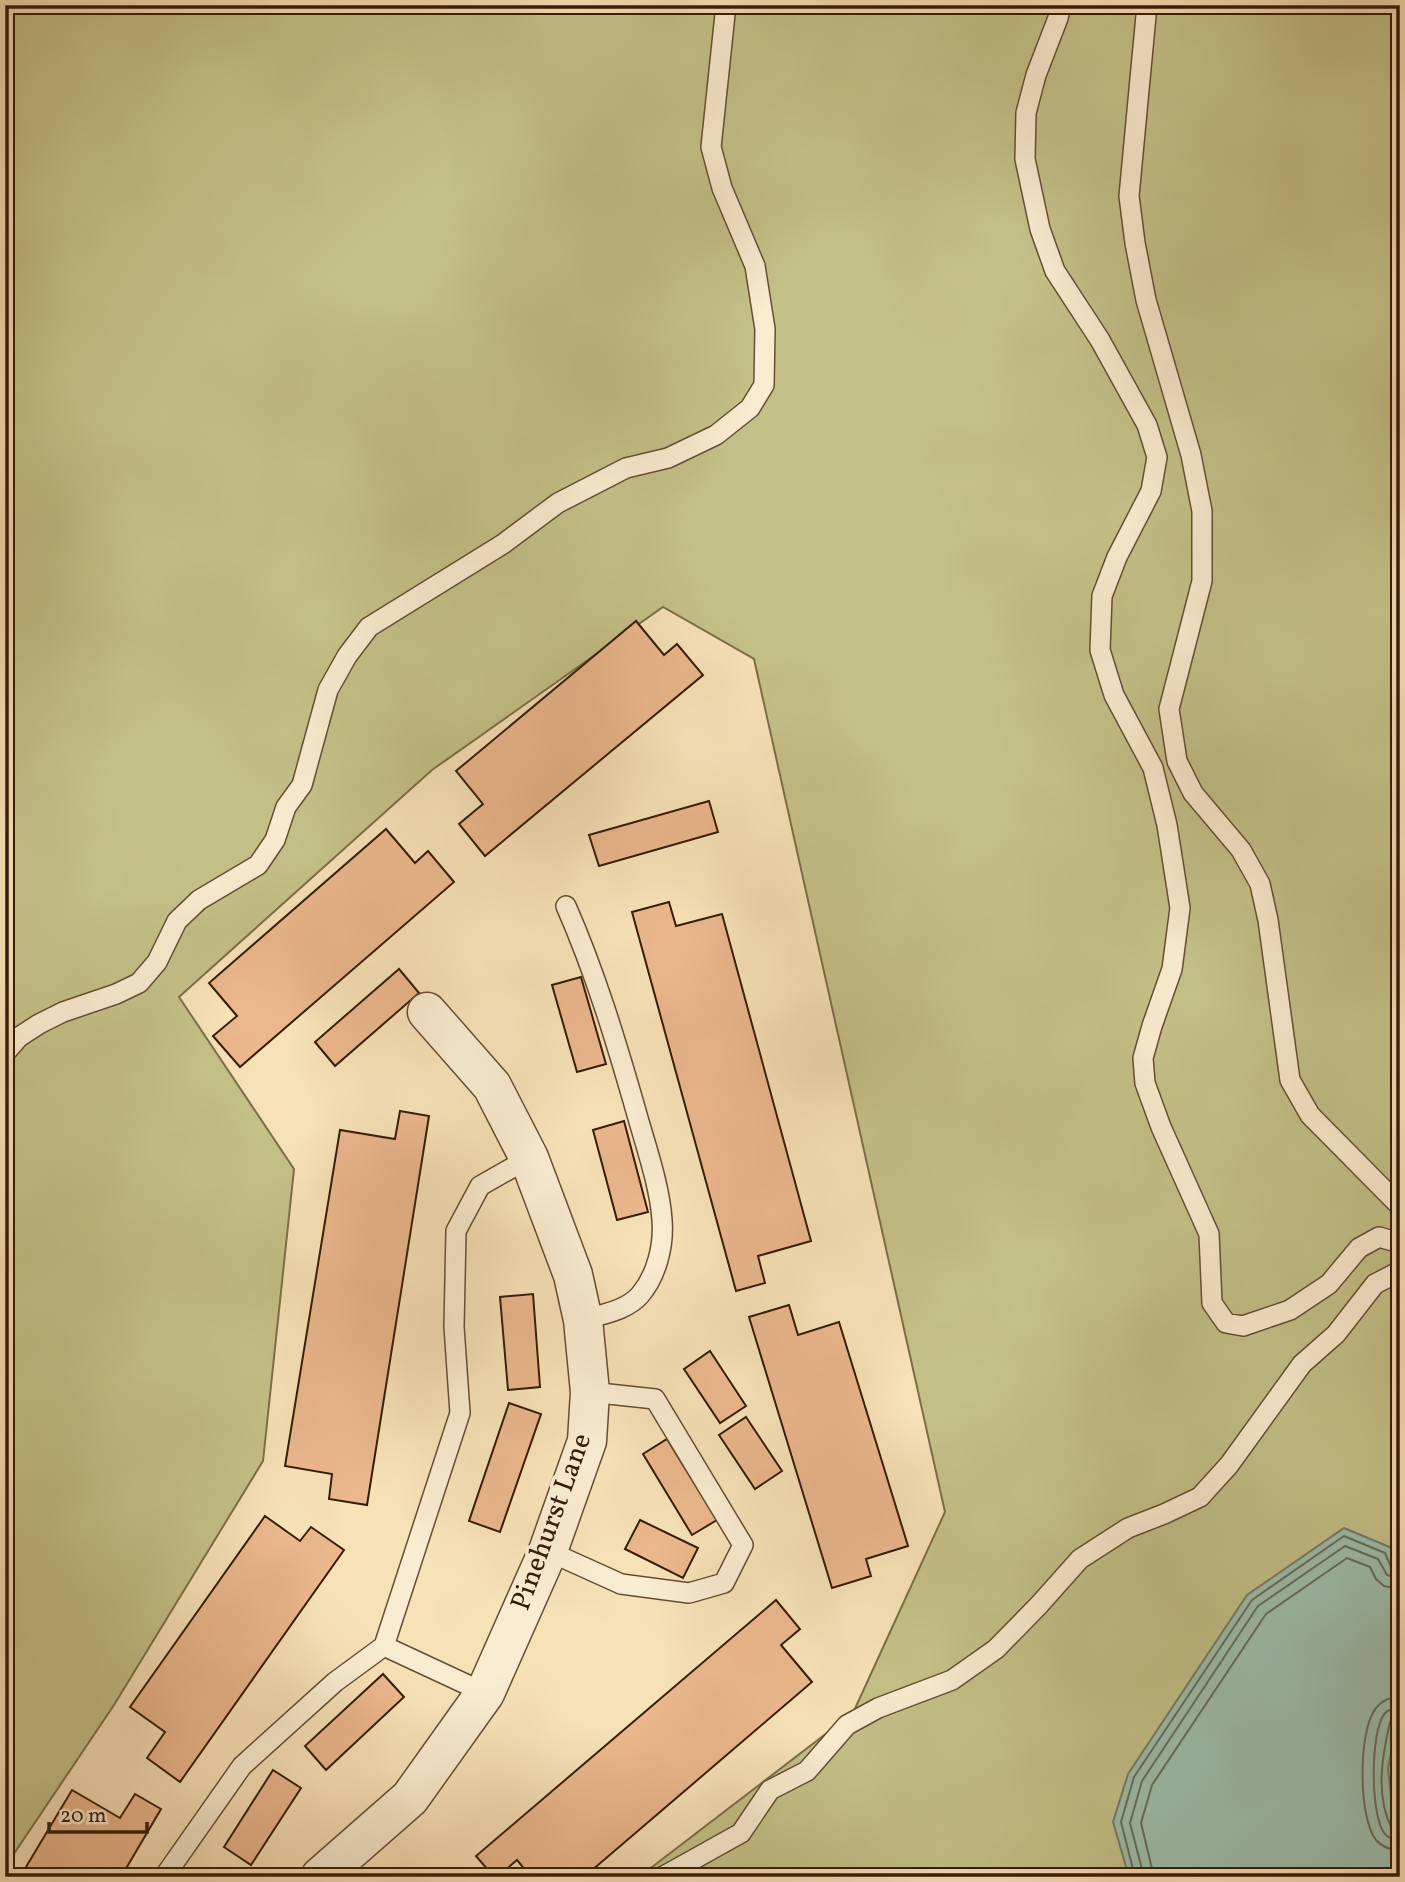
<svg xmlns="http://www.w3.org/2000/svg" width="1405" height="1882" viewBox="0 0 1405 1882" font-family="Vollkorn,serif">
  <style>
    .green { fill: #c4c188; stroke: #7d6e48; stroke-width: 2 }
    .water { fill: #9dbeac; stroke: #747d6a; stroke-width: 2 }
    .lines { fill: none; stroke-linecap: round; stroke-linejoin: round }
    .shore { stroke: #6a6d5a; stroke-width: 2 }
    .building { fill: #ebb78d; stroke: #361c08; stroke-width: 2 }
    .service-casing { stroke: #664d34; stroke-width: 22 }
    .minor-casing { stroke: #664d34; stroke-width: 41 }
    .service { stroke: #faecd0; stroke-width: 19 }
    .minor { stroke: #faecd0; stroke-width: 38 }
    .labels { text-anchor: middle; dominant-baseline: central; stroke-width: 7; stroke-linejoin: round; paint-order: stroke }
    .street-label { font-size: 28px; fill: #361c08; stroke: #faecd0 }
  </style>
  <rect width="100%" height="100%" fill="#f7e1b6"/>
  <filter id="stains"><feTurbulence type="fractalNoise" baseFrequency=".00286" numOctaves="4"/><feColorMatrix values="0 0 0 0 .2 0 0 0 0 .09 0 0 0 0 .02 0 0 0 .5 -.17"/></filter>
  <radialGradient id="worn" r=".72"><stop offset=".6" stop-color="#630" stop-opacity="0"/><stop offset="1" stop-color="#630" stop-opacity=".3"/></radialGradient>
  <path class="green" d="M5,5H1400V1877H639L853,1713L945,1512L754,659L663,607L432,770L179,997L294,1169L263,1461L114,1705L5,1867Z"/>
  <path class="water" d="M1344,1528L1392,1548L1400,1572V1708L1388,1768L1393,1814L1400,1833V1877H1129L1113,1822L1128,1774L1247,1595Z"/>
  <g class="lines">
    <g class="shore">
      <path d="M1400,1697C1390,1697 1382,1700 1376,1708C1358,1730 1358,1817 1376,1840C1382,1847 1390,1850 1400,1850"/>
      <path d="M1400,1708C1394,1708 1389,1709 1385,1713C1370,1730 1370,1817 1385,1834C1389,1839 1394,1840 1400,1840"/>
      <path d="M1400,1716L1394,1717L1390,1722C1382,1756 1375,1796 1392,1829L1400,1831"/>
      <path d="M1135,1877L1121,1822L1134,1777L1252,1600L1344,1536L1385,1553L1391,1567L1400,1570"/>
      <path d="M1144,1877L1130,1823L1142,1781L1258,1606L1345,1546L1378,1559L1387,1575L1400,1579"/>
      <path d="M1154,1877L1141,1823L1152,1785L1266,1614L1347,1558L1370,1567L1376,1579L1384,1586L1400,1589"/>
    </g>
  </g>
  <g class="building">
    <path d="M636,621L664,655L677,644L703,675L485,856L459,824L483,804L456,771Z"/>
    <path d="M709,801L718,832L599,866L589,835Z"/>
    <path d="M386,829L415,863L428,851L454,882L240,1067L213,1036L237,1016L209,983Z"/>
    <path d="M669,902L676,926L722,914L811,1241L758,1256L765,1283L736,1291L632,912Z"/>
    <path d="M399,969L419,993L335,1066L315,1042Z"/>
    <path d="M581,977L606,1064L577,1072L552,985Z"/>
    <path d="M400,1111L429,1116L367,1505L329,1499L332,1474L285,1466L340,1130L395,1139Z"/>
    <path d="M624,1121L648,1212L617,1220L593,1130Z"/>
    <path d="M533,1294L540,1387L508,1390L500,1297Z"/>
    <path d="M789,1305L798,1335L839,1322L908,1546L866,1559L871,1576L832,1588L749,1317Z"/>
    <path d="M710,1351L746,1406L720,1423L684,1369Z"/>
    <path d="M509,1403L541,1414L500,1532L469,1521Z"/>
    <path d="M746,1417L782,1471L755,1489L719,1435Z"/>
    <path d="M667,1439L717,1520L692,1535L643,1454Z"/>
    <path d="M265,1516L300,1541L311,1527L344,1550L180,1782L147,1758L165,1732L130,1707Z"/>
    <path d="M640,1520L698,1548L683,1578L625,1549Z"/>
    <path d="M776,1600L800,1629L781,1645L812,1682L584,1877H531L517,1860L497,1877H494L476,1856Z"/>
    <path d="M383,1674L404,1697L326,1770L305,1746Z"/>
    <path d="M273,1770L301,1788L251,1865L224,1847Z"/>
    <path d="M72,1790L120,1818L135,1794L161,1809L121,1877H20Z"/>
  </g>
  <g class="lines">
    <defs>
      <g id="service">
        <path d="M1061,5L1058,18L1036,75L1026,113L1025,159L1040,229L1055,271L1100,340L1147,425L1157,457L1151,491L1117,557L1102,596L1100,650L1114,695L1153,768L1167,825L1180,908L1172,969L1152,1026L1143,1058L1145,1083L1161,1127L1209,1234L1212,1303L1226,1323L1243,1326L1290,1310L1329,1284L1359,1248L1379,1237L1400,1243"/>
        <path d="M1147,5L1129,196L1135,243L1146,300L1191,455L1202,511V581L1169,709L1177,761L1193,793L1241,850L1260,884L1268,920L1290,1080L1310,1115L1400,1206"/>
        <path d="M566,906C595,972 616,1041 636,1111C645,1144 660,1186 662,1220C664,1245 657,1275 640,1295C626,1311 602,1314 583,1320"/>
        <path d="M5,1053L19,1037L39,1024L63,1012L116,994L139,983L157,962L177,921L199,900L258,865L275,840L286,807L302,785L328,690L347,656L369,627L503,544L558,503L626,468L668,458L716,435L750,408L764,385L765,329L755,266L722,188L711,147L726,5"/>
        <path d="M548,1551L621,1584L689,1593L724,1583L743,1545L655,1399L590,1392"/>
        <path d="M384,1646L485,1693"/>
        <path d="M164,1877L242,1766L335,1682L384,1646L460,1413L454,1327L456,1231L480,1186L529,1158"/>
        <path d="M662,1877L741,1833L770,1790L807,1771L847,1725L878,1708L952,1680L996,1649L1039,1605L1080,1559L1128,1528L1164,1514L1200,1497L1229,1465L1302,1364L1336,1334L1375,1284L1400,1271"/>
      </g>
      <path id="minor" d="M320,1877L410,1798L485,1693L548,1551L587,1441L590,1392L583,1320L573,1275L529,1158L492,1086L427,1012"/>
    </defs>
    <use href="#service" class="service-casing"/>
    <use href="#minor" class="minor-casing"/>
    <use href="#service" class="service"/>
    <use href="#minor" class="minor"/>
  </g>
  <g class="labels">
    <g class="street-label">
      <text transform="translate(552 1522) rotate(-70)">Pinehurst Lane</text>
    </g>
  </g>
  <rect width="1405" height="1882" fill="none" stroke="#f7e1b6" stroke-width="28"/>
  <rect x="7" y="7" width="1391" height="1868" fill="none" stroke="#361c08" stroke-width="3.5"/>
  <rect x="14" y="14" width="1377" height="1854" fill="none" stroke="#361c08" stroke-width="2"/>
  <path d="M49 1822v10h98v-10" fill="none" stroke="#361c08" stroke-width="3.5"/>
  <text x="60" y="1822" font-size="21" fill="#361c08" stroke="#faecd0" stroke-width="5" paint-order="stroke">20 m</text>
  <rect width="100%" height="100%" filter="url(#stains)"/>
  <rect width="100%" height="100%" fill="url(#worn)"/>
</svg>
